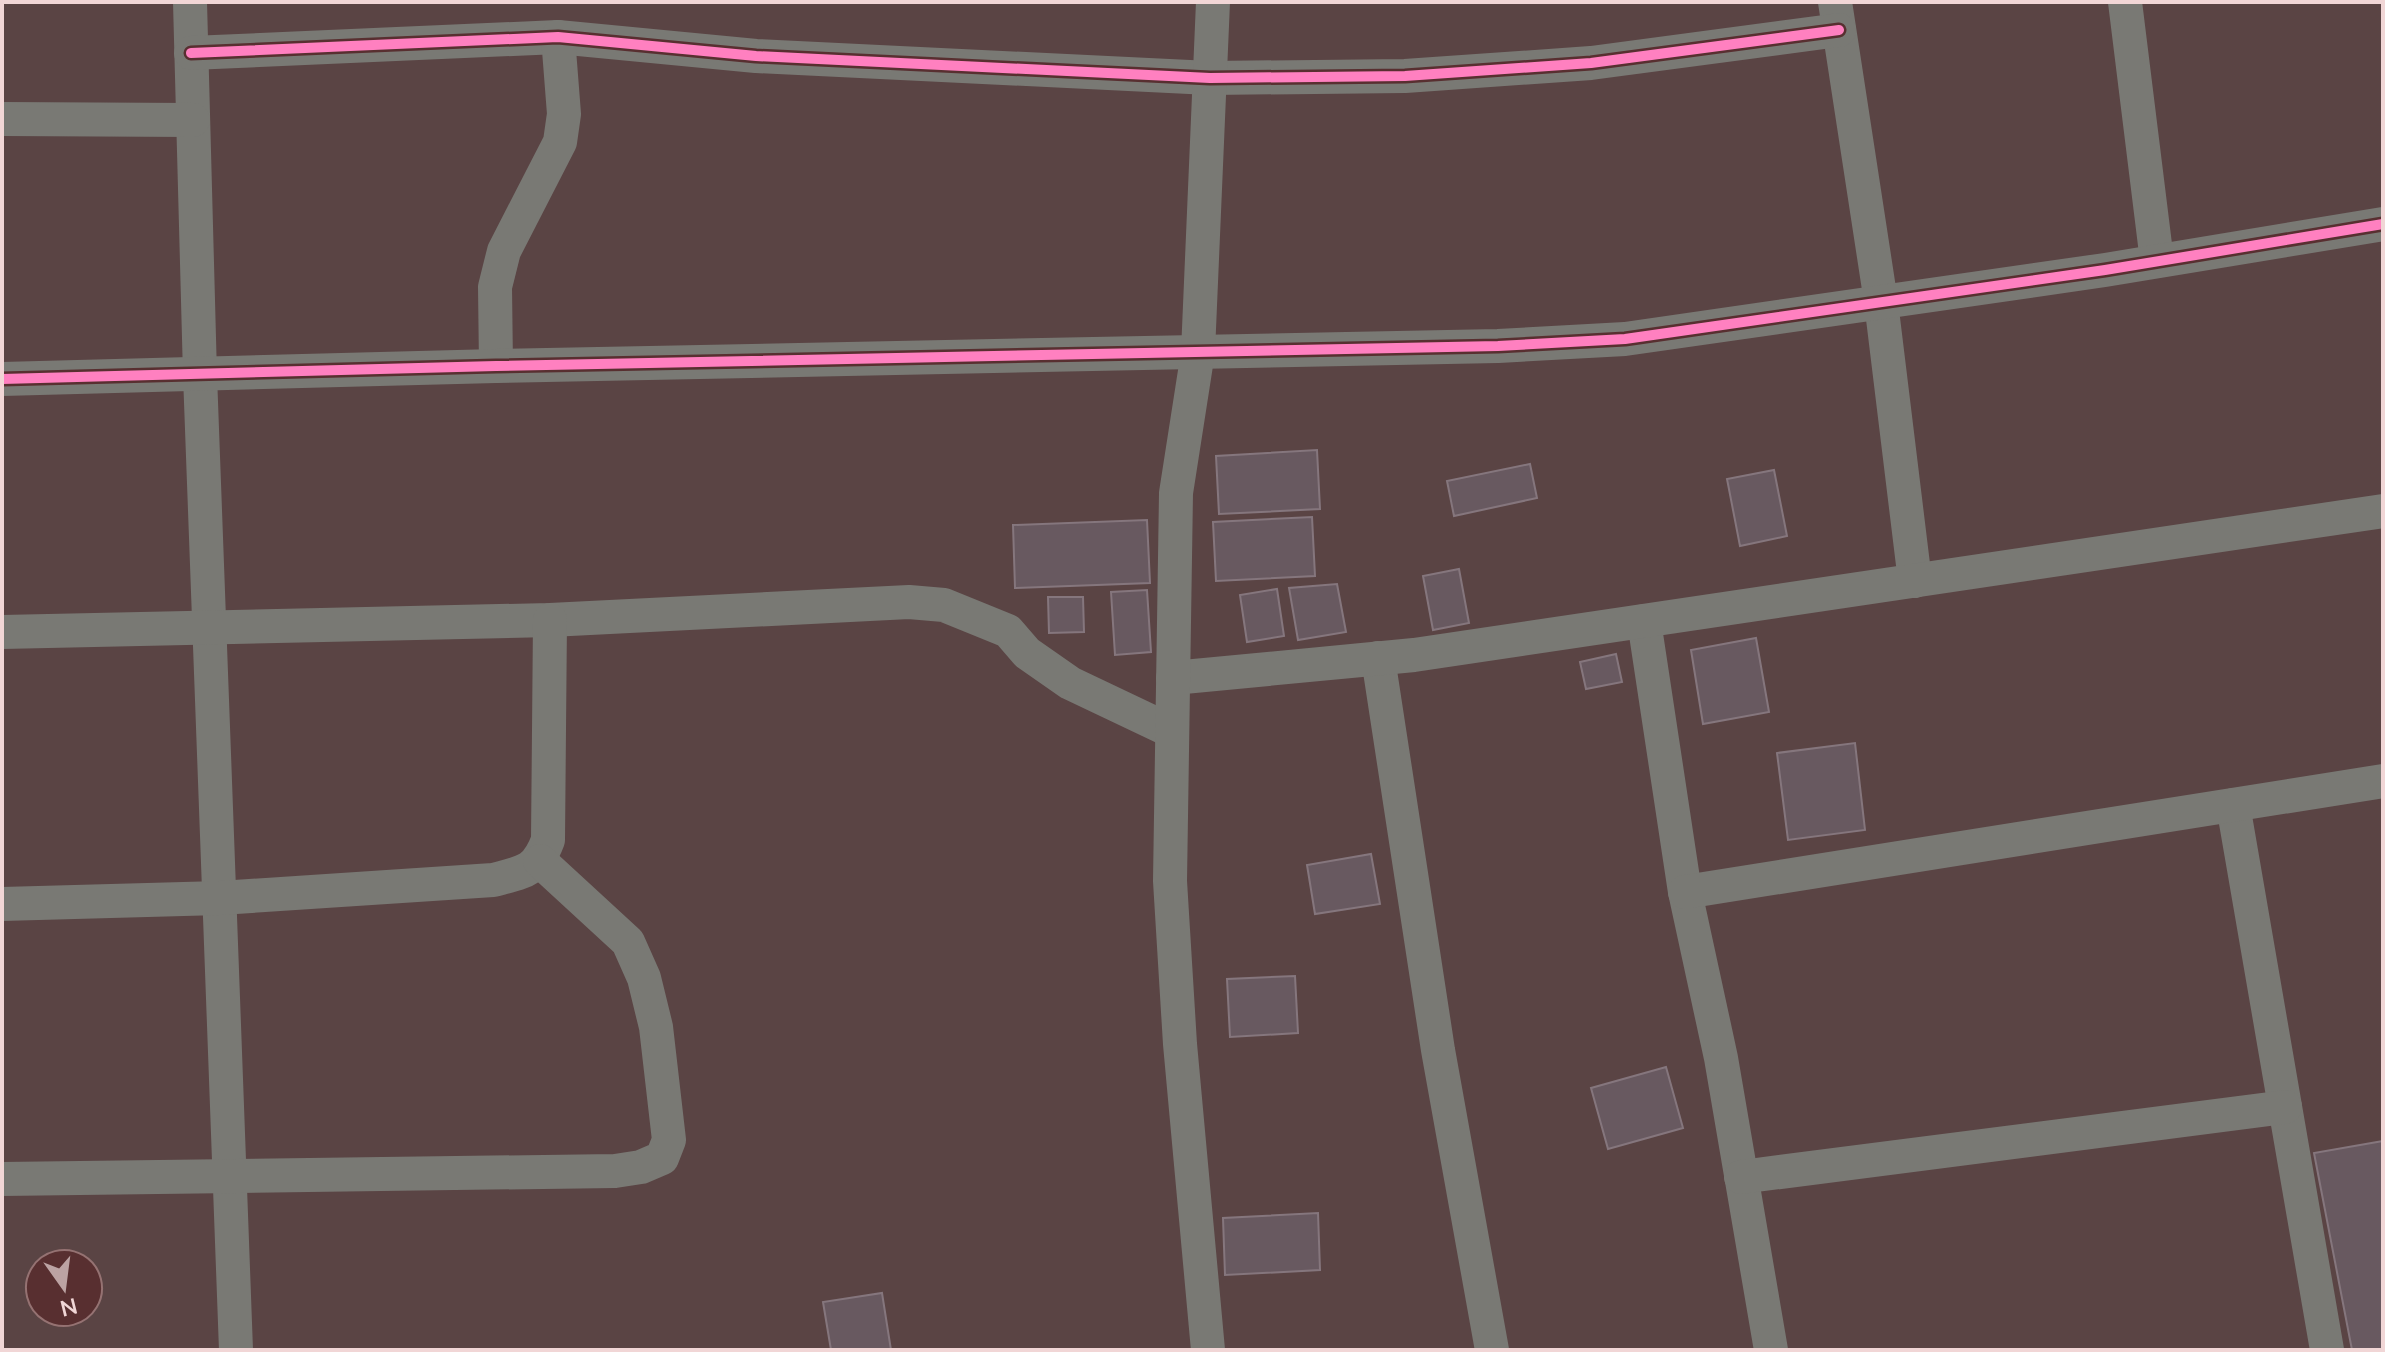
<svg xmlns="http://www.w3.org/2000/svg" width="2385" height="1352" viewBox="0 0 2385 1352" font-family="Mulish,sans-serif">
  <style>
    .building { fill: #685960; stroke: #85767d; stroke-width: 2 }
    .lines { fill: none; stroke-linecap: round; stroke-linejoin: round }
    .minor { stroke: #797974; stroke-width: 34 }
    .cycleway-casing { stroke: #582f30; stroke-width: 15 }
    .cycleway { stroke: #ff80c0; stroke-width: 10 }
  </style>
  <rect width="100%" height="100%" fill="#5a4444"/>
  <g class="building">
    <path d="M1317,450L1320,509L1219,514L1216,456Z"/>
    <path d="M1530,464L1537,498L1454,516L1447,481Z"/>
    <path d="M1774,470L1787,536L1740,546L1727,479Z"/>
    <path d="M1312,517L1315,576L1216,581L1213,522Z"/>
    <path d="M1147,520L1150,583L1015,588L1013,525Z"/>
    <path d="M1459,569L1469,623L1433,630L1423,576Z"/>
    <path d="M1337,584L1346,632L1298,640L1289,588Z"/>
    <path d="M1277,589L1284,636L1247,642L1240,595Z"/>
    <path d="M1147,590L1151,652L1115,655L1111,592Z"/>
    <path d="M1048,597H1083L1084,632L1049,633Z"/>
    <path d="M1756,638L1769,712L1703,724L1691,650Z"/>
    <path d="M1616,654L1622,682L1586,689L1580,662Z"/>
    <path d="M1855,743L1865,830L1788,840L1777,753Z"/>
    <path d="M1371,854L1380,904L1315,914L1307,865Z"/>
    <path d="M1295,976L1298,1033L1230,1037L1227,979Z"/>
    <path d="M1666,1067L1683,1128L1608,1149L1591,1088Z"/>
    <path d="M2383,1141V1350H2352L2314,1153Z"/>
    <path d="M1318,1213L1320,1270L1225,1275L1223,1218Z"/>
    <path d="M882,1293L891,1350H831L823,1302Z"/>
  </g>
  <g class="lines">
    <g class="minor">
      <path d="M190,2L200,375L236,1350"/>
      <path d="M1835,2L1881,302L1915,581"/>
      <path d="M2125,2L2157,261"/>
      <path d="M191,53L558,37L756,56L1210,78L1405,76L1591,63L1839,30"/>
      <path d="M2,119L193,120"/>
      <path d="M496,366L495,287L504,251L560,142L564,114L558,37"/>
      <path d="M2,379L496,366L1498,346L1625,339L2105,270L2383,224"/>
      <path d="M1644,621L1685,892L1721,1058L1771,1350"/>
      <path d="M2,632L550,620L909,602L944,605L1008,631L1027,653L1070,683L1171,731"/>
      <path d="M1378,658L1438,1050L1492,1350"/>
      <path d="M1173,678L1414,655L2383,511"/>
      <path d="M2233,805L2327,1350"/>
      <path d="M1685,892L2383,781"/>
      <path d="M2,904L220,898L493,880C524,872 536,872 548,840L550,620"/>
      <path d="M1741,1177L2285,1107"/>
      <path d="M2,1179L615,1171L641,1167L662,1158L669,1140L656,1027L644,978L628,942L540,861"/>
      <path d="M1208,1350L1180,1044L1170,881L1176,493L1198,352L1213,2"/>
    </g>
    <defs>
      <g id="cycleway">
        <path d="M191,53L558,37L756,56L1210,78L1405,76L1591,63L1839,30"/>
        <path d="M2,379L496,366L1498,346L1625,339L2105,270L2383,224"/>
      </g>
    </defs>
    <use href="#cycleway" class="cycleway-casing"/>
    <use href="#cycleway" class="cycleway"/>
  </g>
  <rect width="2385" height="1352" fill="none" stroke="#f1d6d6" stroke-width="8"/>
  <g transform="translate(64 1288) rotate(166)"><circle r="38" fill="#582f30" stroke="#957272" stroke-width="2"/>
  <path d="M0-6L14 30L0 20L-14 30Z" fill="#bca3a3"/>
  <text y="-12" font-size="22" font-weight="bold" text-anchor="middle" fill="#f1d6d6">N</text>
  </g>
</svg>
